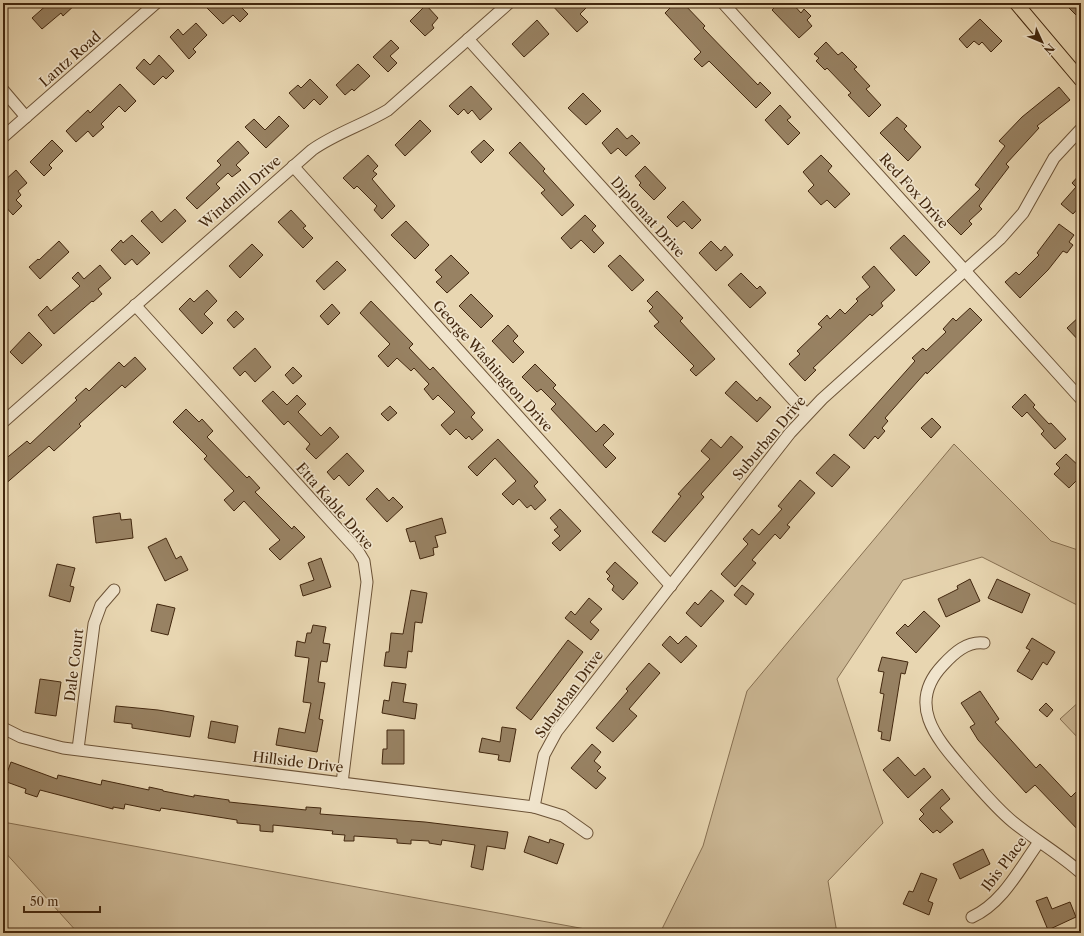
<svg xmlns="http://www.w3.org/2000/svg" width="1084" height="936" viewBox="0 0 1084 936" font-family="'Libre Caslon Text',serif">
  <style>
    .green { fill: #ccb895; stroke: #877052 }
    .building { fill: #988263; stroke: #42270e }
    .lines { fill: none; stroke-linecap: round; stroke-linejoin: round }
    .minor-casing { stroke: #6c5337; stroke-width: 13 }
    .major-casing { stroke: #42270e; stroke-width: 15 }
    .minor { stroke: #f0e4cc; stroke-width: 11 }
    .major { stroke: #e8d6b1; stroke-width: 13 }
    .labels { text-anchor: middle; dominant-baseline: central; stroke-width: 3.5; stroke-linejoin: round; paint-order: stroke }
    .street-label { font-size: 14px; fill: #42270e; stroke: #f0e4cc }
  </style>
  <rect width="100%" height="100%" fill="#e8d6b1"/>
  <filter id="stains"><feTurbulence type="fractalNoise" baseFrequency=".005" numOctaves="4"/><feColorMatrix values="0 0 0 0 .2 0 0 0 0 .09 0 0 0 0 .02 0 0 0 .5 -.17"/></filter>
  <radialGradient id="worn" r=".72"><stop offset=".6" stop-color="#630" stop-opacity="0"/><stop offset="1" stop-color="#630" stop-opacity=".3"/></radialGradient>
  <g class="green">
    <path d="M954,444L1051,541L1081,551V607L982,557L903,580L837,679L883,823L828,881L837,933H660L703,846L747,691Z"/>
    <path d="M1081,700V741L1060,719Z"/>
    <path d="M3,822L607,933H78L3,850Z"/>
  </g>
  <g class="building">
    <path d="M49,3H77L63,16L61,13L42,29L32,18Z"/>
    <path d="M202,3H237L248,14L240,22L233,15L223,24Z"/>
    <path d="M550,3H583L587,7L580,14L588,22L577,32Z"/>
    <path d="M675,3H683L705,26L703,28L758,85L760,82L771,93L756,108L709,61L702,67L694,59L701,52L665,13Z"/>
    <path d="M779,3H792L801,13L804,9L811,16L807,20L812,26L799,38L772,10Z"/>
    <path d="M1074,3H1081V20L1069,8Z"/>
    <path d="M426,5L438,18L432,25L434,28L425,36L410,21Z"/>
    <path d="M980,19L1002,41L991,52L982,42L979,45L974,41L967,48L959,39Z"/>
    <path d="M537,20L549,34L524,57L512,44Z"/>
    <path d="M196,23L207,35L193,49L196,52L189,59L170,37L178,29L183,35Z"/>
    <path d="M391,40L399,48L390,56L397,63L388,72L373,57Z"/>
    <path d="M826,42L838,55L842,52L857,67L854,69L870,86L866,89L881,105L869,117L848,95L851,93L827,68L825,70L816,61L819,58L814,54Z"/>
    <path d="M159,55L174,71L166,79L163,76L154,85L136,68L144,59L150,65Z"/>
    <path d="M358,64L370,76L354,91L352,89L345,95L336,85Z"/>
    <path d="M310,79L328,97L320,105L314,99L304,109L289,93L298,85L301,88Z"/>
    <path d="M120,84L136,101L125,112L119,106L101,124L104,127L93,137L88,131L76,142L66,131L88,110L90,113Z"/>
    <path d="M471,86L492,109L480,120L472,110L468,114L464,109L458,115L449,106Z"/>
    <path d="M1059,87L1070,100L1037,126L1039,128L1006,164L1009,167L979,206L982,209L969,221L972,224L961,235L947,221L980,189L975,185L1005,146L999,141L1022,117Z"/>
    <path d="M583,93L601,111L586,125L568,108Z"/>
    <path d="M780,105L791,117L787,120L800,133L788,145L765,120Z"/>
    <path d="M279,116L289,126L266,148L245,127L254,119L265,130Z"/>
    <path d="M897,117L907,126L904,129L921,147L908,161L880,133Z"/>
    <path d="M420,120L431,131L405,156L395,145Z"/>
    <path d="M617,128L627,139L632,135L640,143L626,156L618,148L611,154L602,143Z"/>
    <path d="M52,140L63,151L49,165L52,168L44,176L30,162Z"/>
    <path d="M484,140L494,150L481,163L471,152Z"/>
    <path d="M238,141L249,153L236,165L241,170L232,177L228,173L216,184L220,188L197,209L186,198L221,165L217,161Z"/>
    <path d="M520,142L545,169L543,171L574,205L562,216L541,193L545,190L509,153Z"/>
    <path d="M368,155L378,166L373,171L377,174L372,179L395,206L382,219L374,210L377,206L357,186L354,189L343,178Z"/>
    <path d="M821,155L832,166L828,171L850,194L835,208L827,200L821,205L808,191L814,185L803,172Z"/>
    <path d="M645,166L666,188L654,200L639,185L641,183L635,176Z"/>
    <path d="M16,170L27,183L18,191L21,195L16,200L22,206L13,215L3,204V182Z"/>
    <path d="M1081,173V205L1073,214L1061,204L1076,187L1072,183Z"/>
    <path d="M683,201L701,220L692,229L684,221L677,227L667,217Z"/>
    <path d="M175,209L186,221L162,243L141,221L152,211L161,222Z"/>
    <path d="M291,210L306,226L303,228L313,238L303,248L278,222Z"/>
    <path d="M585,215L596,226L592,230L604,243L594,253L581,240L571,249L561,238Z"/>
    <path d="M406,221L429,245L415,259L391,235Z"/>
    <path d="M1059,224L1074,235L1069,242L1073,245L1067,253L1063,251L1048,270L1020,298L1005,282L1016,272L1019,275L1039,255L1037,253Z"/>
    <path d="M132,235L150,253L137,265L132,259L125,265L111,250L121,240L123,243Z"/>
    <path d="M904,235L930,262L916,276L890,248Z"/>
    <path d="M59,241L69,252L40,279L29,267L38,259L39,260Z"/>
    <path d="M711,241L721,251L725,246L733,255L716,271L699,253Z"/>
    <path d="M252,244L263,255L240,278L229,266Z"/>
    <path d="M451,255L469,273L447,293L436,282L442,277L435,270Z"/>
    <path d="M620,255L644,280L632,291L608,266Z"/>
    <path d="M337,261L346,270L324,290L316,281Z"/>
    <path d="M100,265L111,278L98,289L102,294L93,302L92,301L54,334L38,315L47,306L51,311L80,286L72,278L78,272L84,279Z"/>
    <path d="M874,266L895,290L881,303L883,306L872,316L870,314L813,368L816,370L805,381L789,364L800,354L797,351L822,327L818,324L827,315L830,319L840,309L845,314L858,301L856,299L870,287L862,277Z"/>
    <path d="M741,273L757,289L760,286L766,293L750,308L728,285Z"/>
    <path d="M207,290L217,301L204,314L213,323L202,334L179,309L190,298L194,302Z"/>
    <path d="M657,291L683,318L680,321L715,359L696,376L690,370L694,366L654,326L659,322L649,311L653,307L647,301Z"/>
    <path d="M471,294L493,316L481,328L459,306Z"/>
    <path d="M371,301L413,344L409,348L430,370L433,367L475,413L471,417L483,430L472,440L469,436L466,439L456,429L450,435L441,425L455,412L438,395L433,400L424,389L429,384L414,368L411,371L397,358L388,367L378,356L390,344L360,313Z"/>
    <path d="M332,304L340,313L328,325L320,316Z"/>
    <path d="M970,308L982,320L927,374L926,372L885,418L888,421L882,428L885,431L878,439L875,436L864,449L849,435L915,361L912,358L923,348L926,351L946,332L943,329L953,318L956,321Z"/>
    <path d="M236,311L244,319L234,328L227,320Z"/>
    <path d="M1081,315V343L1067,328Z"/>
    <path d="M508,325L518,336L513,341L524,352L513,363L492,341Z"/>
    <path d="M29,332L42,345L22,364L10,352Z"/>
    <path d="M255,348L271,367L255,382L245,371L240,376L233,368Z"/>
    <path d="M135,357L146,369L125,388L122,385L79,424L81,426L54,451L49,446L3,486V461L27,441L30,444L77,400L75,398L86,388L89,391L119,362L124,367Z"/>
    <path d="M535,364L556,385L553,388L596,432L604,424L614,434L603,445L616,458L606,468L551,409L556,404L541,389L537,392L522,377Z"/>
    <path d="M293,367L302,376L293,384L285,375Z"/>
    <path d="M736,381L757,401L760,397L771,407L757,422L725,393Z"/>
    <path d="M273,391L287,405L297,395L306,404L298,412L321,436L330,427L339,437L316,459L306,449L310,444L288,421L284,425L262,401Z"/>
    <path d="M1025,394L1035,405L1033,407L1049,424L1051,423L1066,439L1055,449L1041,434L1044,431L1027,412L1022,417L1012,407Z"/>
    <path d="M390,406L397,413L388,421L381,414Z"/>
    <path d="M186,409L199,422L202,419L213,431L207,437L247,478L249,476L260,488L255,492L292,529L294,526L305,537L280,560L269,549L280,540L244,501L234,511L224,500L234,491L204,459L207,456L173,422Z"/>
    <path d="M932,418L941,427L931,438L921,428Z"/>
    <path d="M731,436L743,447L701,494L704,497L665,542L652,532L681,496L678,494L710,459L701,451L711,439L721,448Z"/>
    <path d="M498,439L538,482L534,486L546,500L535,510L531,505L527,508L519,499L513,505L502,494L516,481L495,458L477,476L468,467Z"/>
    <path d="M347,453L364,471L349,486L339,475L334,480L327,472Z"/>
    <path d="M834,454L850,467L832,487L816,473Z"/>
    <path d="M1066,454L1081,468V484L1077,480L1069,488L1054,474L1060,468L1056,464Z"/>
    <path d="M800,480L815,493L787,525L790,527L780,539L775,534L752,560L756,563L735,587L721,574L748,544L743,539L752,529L759,535L782,509L778,506Z"/>
    <path d="M377,488L389,501L393,497L403,507L387,522L366,499Z"/>
    <path d="M560,509L581,531L560,551L552,543L560,536L554,530L558,527L550,518Z"/>
    <path d="M120,513L121,520L131,519L133,538L96,543L93,517Z"/>
    <path d="M442,518L446,533L435,536L438,547L433,548L434,555L420,559L415,541L410,542L406,529Z"/>
    <path d="M166,538L176,559L181,556L188,570L165,581L148,547Z"/>
    <path d="M321,558L331,587L303,596L300,585L314,580L308,563Z"/>
    <path d="M615,562L638,583L623,600L612,590L614,586L607,579L610,576L606,572Z"/>
    <path d="M57,564L75,568L70,586L74,587L70,602L49,596Z"/>
    <path d="M970,579L980,601L946,617L938,599L958,589L957,586Z"/>
    <path d="M997,579L1030,594L1022,613L988,598Z"/>
    <path d="M742,585L754,594L746,605L734,595Z"/>
    <path d="M411,590L427,593L422,623L415,622L412,652L408,651L406,668L384,666L386,652H389L391,633L403,634Z"/>
    <path d="M711,590L724,601L701,627L686,613L695,602L698,605Z"/>
    <path d="M589,598L602,609L590,622L599,630L591,640L565,618L571,611L575,615Z"/>
    <path d="M157,604L175,608L168,635L151,631Z"/>
    <path d="M924,611L940,626L916,653L896,633L905,624L908,627Z"/>
    <path d="M313,625L326,627L323,643L330,644L327,662L321,661L318,682L325,683L319,719L323,720L317,752L276,745L279,728L305,733L311,703L303,702L309,658L295,656L297,641L305,643L307,633H311Z"/>
    <path d="M670,636L678,644L686,636L697,646L681,663L662,645Z"/>
    <path d="M1032,638L1055,652L1047,665L1043,662L1032,680L1017,671L1030,650L1026,648Z"/>
    <path d="M568,640L583,652L531,720L516,708Z"/>
    <path d="M882,657L908,662L905,674L901,673L890,741L881,739L882,732L878,731L884,694L880,693L884,672L878,671Z"/>
    <path d="M649,663L660,673L629,709L637,716L613,742L596,728L628,691L626,689Z"/>
    <path d="M40,679L61,682L56,716L35,713Z"/>
    <path d="M392,682L406,684L403,702L417,704L415,719L382,713L384,700L389,701Z"/>
    <path d="M980,691L999,719L995,722L1036,768L1040,764L1071,797L1076,792L1081,797V833L1035,785L1026,793L978,740L970,727L975,724L961,703Z"/>
    <path d="M1046,703L1053,710L1047,717L1039,710Z"/>
    <path d="M116,706L158,710L194,716L190,737L132,728V724L114,722Z"/>
    <path d="M211,721L238,726L235,743L208,738Z"/>
    <path d="M502,727L516,729L510,762L498,760L499,755L479,752L482,738L500,742Z"/>
    <path d="M387,730H404V764H382L383,749H387Z"/>
    <path d="M592,744L601,752L594,761L601,767L597,771L606,778L596,789L571,768Z"/>
    <path d="M898,757L915,776L924,768L931,777L908,798L883,770Z"/>
    <path d="M11,762L57,779L58,775L101,785L102,780L149,790V787L163,790V791L194,797V795L229,800V802L306,810V807L321,808L320,814L425,822L508,832L505,849L487,846L483,870L471,867L475,845L442,840L441,845L429,843V841L411,840V844L397,843V839L354,836V841H344L345,835L332,834L333,831L273,825V832L260,831V825L237,823V820L161,808L160,811L125,804L124,809L113,807V809L40,790L37,797L25,793L26,789L4,781Z"/>
    <path d="M942,789L950,799L940,808L953,822L940,833L937,830L933,833L919,819L924,814L920,810Z"/>
    <path d="M529,836L549,843L550,839L564,844L557,864L524,852Z"/>
    <path d="M983,849L990,864L960,879L953,864Z"/>
    <path d="M921,873L937,879L928,901L933,903L929,915L903,904L909,891L913,892Z"/>
    <path d="M1047,897L1052,909L1070,902L1076,917L1048,930L1036,901Z"/>
  </g>
  <g class="lines">
    <defs>
      <g id="minor">
        <path d="M723,3L1081,399"/>
        <path d="M468,39L806,414"/>
        <path d="M3,90L26,117"/>
        <path d="M3,137L156,3"/>
        <path d="M293,166L671,586"/>
        <path d="M135,305L358,551L364,561L367,582L342,783"/>
        <path d="M3,422L312,150C336,133 363,125 388,110L509,3"/>
        <path d="M984,643C967,641 954,653 943,665C904,706 940,742 967,774C982,791 996,808 1013,822C1035,840 1060,854 1081,873"/>
        <path d="M3,728L21,737L63,748L534,807L563,816L587,833"/>
        <path d="M78,749L94,624L101,605L114,590"/>
        <path d="M534,807L544,755L557,731L790,433L822,399L1000,239L1023,213L1054,158L1081,129"/>
        <path d="M972,917C1003,903 1020,868 1039,842"/>
      </g>
      <path id="major" d="M1016,3L1081,80"/>
    </defs>
    <use href="#minor" class="minor-casing"/>
    <use href="#major" class="major-casing"/>
    <use href="#minor" class="minor"/>
    <use href="#major" class="major"/>
  </g>
  <g class="labels">
    <g class="street-label">
      <text transform="translate(70 59) rotate(-41)">Lantz Road</text>
      <text transform="translate(914 191) rotate(48)">Red Fox Drive</text>
      <text transform="translate(240 192) rotate(-41)">Windmill Drive</text>
      <text transform="translate(648 217) rotate(48)">Diplomat Drive</text>
      <text transform="translate(493 366) rotate(48)">George Washington Drive</text>
      <text transform="translate(769 438) rotate(-50)">Suburban Drive</text>
      <text transform="translate(335 506) rotate(49)">Etta Kable Drive</text>
      <text transform="translate(74 665) rotate(-83)">Dale Court</text>
      <text transform="translate(569 694) rotate(-54)">Suburban Drive</text>
      <text transform="translate(298 762) rotate(7)">Hillside Drive</text>
      <text transform="translate(1004 864) rotate(-53)">Ibis Place</text>
    </g>
  </g>
  <rect width="1084" height="936" fill="none" stroke="#e8d6b1" stroke-width="16"/>
  <rect x="4" y="4" width="1076" height="928" fill="none" stroke="#42270e" stroke-width="2"/>
  <rect x="8" y="8" width="1068" height="920" fill="none" stroke="#42270e"/>
  <g transform="translate(1042 42) rotate(134)" stroke="#f0e4cc" stroke-width="3" paint-order="stroke">
  <path d="M0-3L7 15L0 10L-7 15Z" fill="#42270e"/>
  <text y="-6" font-size="11" font-weight="bold" text-anchor="middle" fill="#42270e">N</text>
  </g>
  <path d="M24 906v6h76v-6" fill="none" stroke="#42270e" stroke-width="2"/>
  <text x="30" y="906" font-size="12" fill="#42270e" stroke="#f0e4cc" stroke-width="3" paint-order="stroke">50 m</text>
  <rect width="100%" height="100%" filter="url(#stains)"/>
  <rect width="100%" height="100%" fill="url(#worn)"/>
</svg>
